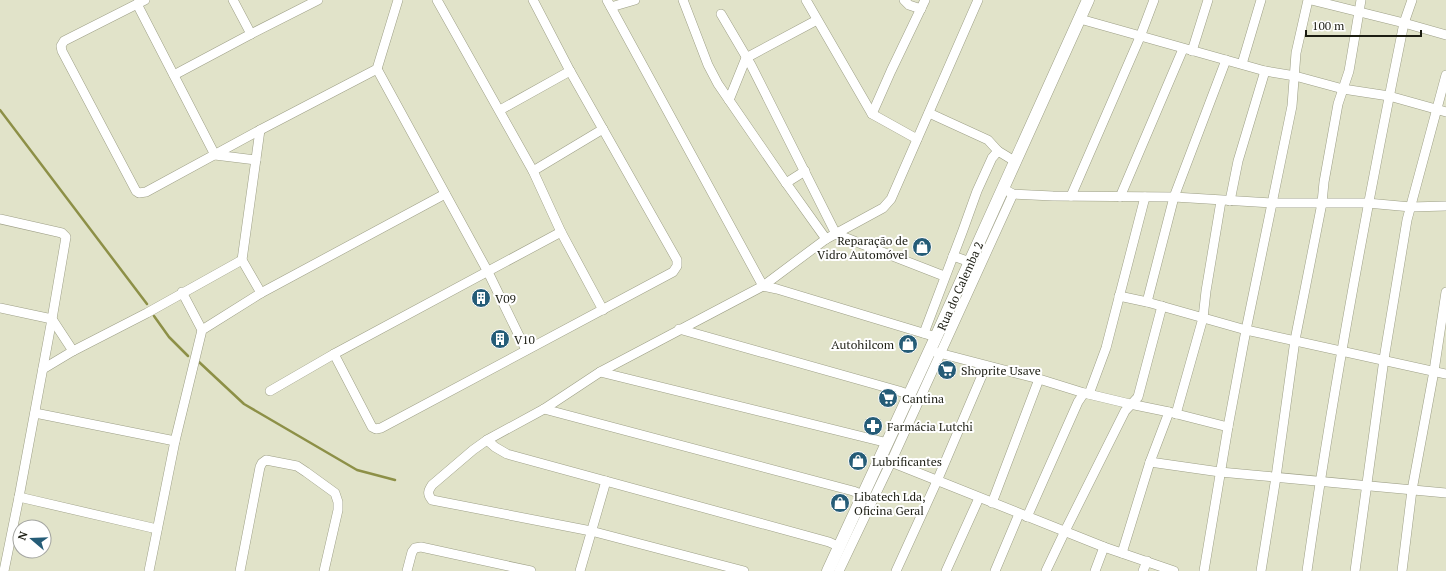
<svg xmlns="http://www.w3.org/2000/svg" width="1446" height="571" viewBox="0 0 1446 571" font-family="'PT Serif',serif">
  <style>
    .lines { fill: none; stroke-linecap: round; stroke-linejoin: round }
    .stream { stroke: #8d9047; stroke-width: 2.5 }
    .street-casing { stroke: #9d9f86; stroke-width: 10 }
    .secondary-casing { stroke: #9d9f86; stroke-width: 13 }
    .street { stroke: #fff; stroke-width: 9 }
    .secondary { stroke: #fff; stroke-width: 12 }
    .labels { text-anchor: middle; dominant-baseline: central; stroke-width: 4; stroke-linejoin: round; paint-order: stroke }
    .poi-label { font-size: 12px; fill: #1c1d13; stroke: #fff; text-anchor: start }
    .street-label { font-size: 12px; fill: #1c1d13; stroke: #fff }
  </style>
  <rect width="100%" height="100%" fill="#e1e3c9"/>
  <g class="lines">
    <g class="stream">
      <path d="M0,110L147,304"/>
      <path d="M154,316L169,337L188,356"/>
      <path d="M199,362L244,404L357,470L395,480"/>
    </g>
    <defs>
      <g id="street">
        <path d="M145,0L64,41L61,46L62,51L136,191L139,193L146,192L260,130L377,69L398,0"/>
        <path d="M233,0L251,34"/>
        <path d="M437,0L533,171L561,232L603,310"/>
        <path d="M607,0L763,286"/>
        <path d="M683,0L708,65L718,84L786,183L826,239"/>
        <path d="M806,0L872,114L917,139"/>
        <path d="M904,0L909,5L921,9"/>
        <path d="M1311,0L1404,23L1446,35"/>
        <path d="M137,4L215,155L256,160"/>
        <path d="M611,7L635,0"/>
        <path d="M721,14L751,65L836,234L944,276"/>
        <path d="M1080,19L1265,71L1295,76L1343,89L1389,96L1446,112"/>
        <path d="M1192,51L1208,0"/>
        <path d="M1242,64L1261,0"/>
        <path d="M377,69L488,272L526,350"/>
        <path d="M174,75L251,34L318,0"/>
        <path d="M729,100L746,58L817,20"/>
        <path d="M500,110L570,71"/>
        <path d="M929,113L988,140L998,151L1016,162"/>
        <path d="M872,114L891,71L925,0"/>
        <path d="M260,130L242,260L261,293"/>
        <path d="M533,171L603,129"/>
        <path d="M786,183L805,171"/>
        <path d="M1004,189L1013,194L1053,196L1174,197L1272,203H1367L1411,207L1446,206"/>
        <path d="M1071,196L1140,37L1154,0"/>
        <path d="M1120,197L1183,49"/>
        <path d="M1230,201L1238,161L1265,71"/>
        <path d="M0,219L62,233L66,237L52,319L19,497L4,571"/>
        <path d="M953,256L970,262"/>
        <path d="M763,286L777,289L936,337"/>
        <path d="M182,292L202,330"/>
        <path d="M1119,296L1147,302L1246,330L1446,374"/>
        <path d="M1147,302L1174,197L1226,60"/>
        <path d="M0,308L52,319L73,351"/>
        <path d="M679,329L899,391L910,395"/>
        <path d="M924,333L963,230L977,191L992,158L998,151"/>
        <path d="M935,352L1039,379L1084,393L1130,404L1169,412L1228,427"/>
        <path d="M334,354L372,427L376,429L381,428L673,272L677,266V260L570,71L533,0"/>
        <path d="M43,369L73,351L147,313L242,260"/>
        <path d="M600,372L888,443"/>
        <path d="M270,391L334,354L561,232"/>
        <path d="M1089,394L1106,348L1145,197"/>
        <path d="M544,409L853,491L863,495"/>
        <path d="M35,413L175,441"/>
        <path d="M1176,414L1203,318L1206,291L1221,201"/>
        <path d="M487,440L495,447L507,454L829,542L840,547"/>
        <path d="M886,460L1104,547L1174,571"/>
        <path d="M1150,462L1220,472L1446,493"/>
        <path d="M19,497L157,529"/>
        <path d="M992,503L1039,379"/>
        <path d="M1027,517L1078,402L1084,393"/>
        <path d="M1122,553L1150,462L1169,412"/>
        <path d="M149,571L175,441L202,330L261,293L445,194"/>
        <path d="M240,571L260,467L262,463L266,460L297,466L306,472L335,493L338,502V510L324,571"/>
        <path d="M407,571L412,552L415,548L421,547L531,571"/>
        <path d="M580,571L606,481"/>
        <path d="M744,571L591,531L432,500C427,494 428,491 432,485L473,450L487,440L544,409L600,372L763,286L826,239L883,208L891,199L978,0"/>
        <path d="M839,571L891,462L1013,194"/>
        <path d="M896,571L937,481L986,366"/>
        <path d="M946,571L979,498"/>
        <path d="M995,571L1019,514"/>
        <path d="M1046,571L1065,531L1125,411L1138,397L1162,306"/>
        <path d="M1095,571L1104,547"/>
        <path d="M1143,571L1147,561"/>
        <path d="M1204,571L1228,427L1246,330L1292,106L1296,53L1308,0"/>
        <path d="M1261,571L1276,477L1295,340L1322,203L1324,182L1338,104L1349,71L1361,0"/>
        <path d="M1307,571C1333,387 1367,205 1404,23L1412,0"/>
        <path d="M1355,571L1384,359L1407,220L1446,75"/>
        <path d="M1402,571L1412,490L1434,371L1446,292"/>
      </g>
      <path id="secondary" d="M828,571L936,337L1088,0"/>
    </defs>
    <use href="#street" class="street-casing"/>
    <use href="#secondary" class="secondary-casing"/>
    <use href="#street" class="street"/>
    <use href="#secondary" class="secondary"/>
  </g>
  <defs>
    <symbol id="shop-disc" viewBox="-11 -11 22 22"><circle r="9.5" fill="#255c77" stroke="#fff"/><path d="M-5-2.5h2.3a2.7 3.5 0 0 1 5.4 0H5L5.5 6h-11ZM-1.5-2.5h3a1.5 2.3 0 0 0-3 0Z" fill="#fff"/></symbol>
    <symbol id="building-disc" viewBox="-11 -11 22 22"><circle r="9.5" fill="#255c77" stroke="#fff"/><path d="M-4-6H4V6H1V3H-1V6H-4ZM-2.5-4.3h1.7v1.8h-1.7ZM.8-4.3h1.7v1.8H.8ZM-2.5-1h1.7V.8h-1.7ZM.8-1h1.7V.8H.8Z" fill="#fff"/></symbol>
    <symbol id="supermarket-disc" viewBox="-11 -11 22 22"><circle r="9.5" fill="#255c77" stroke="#fff"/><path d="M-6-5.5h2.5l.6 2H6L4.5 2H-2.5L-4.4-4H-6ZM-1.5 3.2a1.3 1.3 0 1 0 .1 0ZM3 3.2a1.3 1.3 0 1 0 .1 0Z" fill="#fff"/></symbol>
    <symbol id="pharmacy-disc" viewBox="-11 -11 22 22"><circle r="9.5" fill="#255c77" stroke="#fff"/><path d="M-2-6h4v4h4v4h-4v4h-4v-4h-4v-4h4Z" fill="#fff"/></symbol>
  </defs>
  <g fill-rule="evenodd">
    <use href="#shop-disc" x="911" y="236" width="22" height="22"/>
    <use href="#building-disc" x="470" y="287" width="22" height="22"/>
    <use href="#building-disc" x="489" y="328" width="22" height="22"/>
    <use href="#shop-disc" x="897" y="333" width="22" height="22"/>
    <use href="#supermarket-disc" x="936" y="359" width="22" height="22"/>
    <use href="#supermarket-disc" x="877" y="387" width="22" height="22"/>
    <use href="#pharmacy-disc" x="862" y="415" width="22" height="22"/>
    <use href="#shop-disc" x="847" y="450" width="22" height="22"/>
    <use href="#shop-disc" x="829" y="492" width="22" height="22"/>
  </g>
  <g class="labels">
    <g class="poi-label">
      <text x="908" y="240" text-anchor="end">Reparação de<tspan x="908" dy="14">Vidro Automóvel</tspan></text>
      <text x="495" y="298">V09</text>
      <text x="514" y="339">V10</text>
      <text x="894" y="344" text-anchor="end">Autohilcom</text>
      <text x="961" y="370">Shoprite Usave</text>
      <text x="902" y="398">Cantina</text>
      <text x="887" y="426">Farmácia Lutchi</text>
      <text x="872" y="461">Lubrificantes</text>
      <text x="854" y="496">Libatech Lda,<tspan x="854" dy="14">Oficina Geral</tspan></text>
    </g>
    <g class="street-label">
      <text transform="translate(960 286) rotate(-66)">Rua do Calemba 2</text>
    </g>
  </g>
  <g transform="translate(32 539) rotate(289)"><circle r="19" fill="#ffffff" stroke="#a4a5a1"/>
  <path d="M0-3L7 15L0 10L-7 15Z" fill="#255c77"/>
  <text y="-6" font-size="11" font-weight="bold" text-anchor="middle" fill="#1c1d13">N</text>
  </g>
  <path d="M1306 30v6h115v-6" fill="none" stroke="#1c1d13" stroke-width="2"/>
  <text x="1312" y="30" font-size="12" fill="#1c1d13" stroke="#ffffff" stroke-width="3" paint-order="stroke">100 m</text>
</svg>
